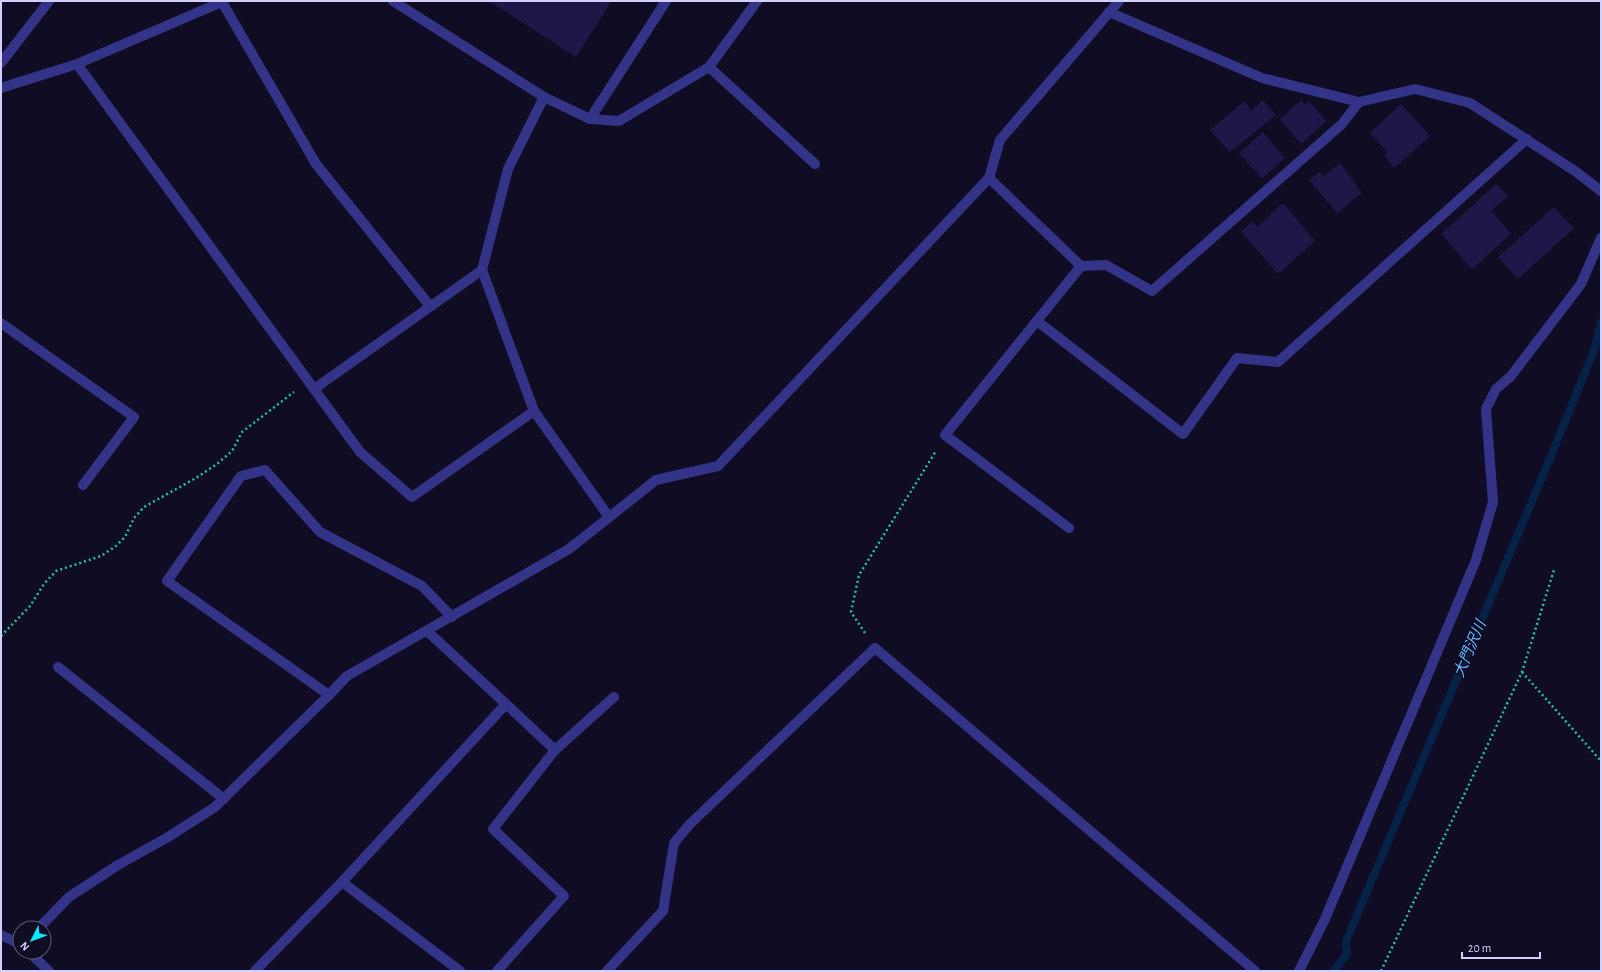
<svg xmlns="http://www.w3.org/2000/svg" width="1602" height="972" viewBox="0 0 1602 972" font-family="'Alegreya Sans','Noto Sans JP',sans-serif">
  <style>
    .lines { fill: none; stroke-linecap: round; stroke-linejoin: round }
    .stream { stroke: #072248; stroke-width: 8 }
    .building { fill: #1f1747 }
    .path { stroke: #24beaf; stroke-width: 2.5; stroke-dasharray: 2 3; stroke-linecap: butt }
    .service { stroke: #333387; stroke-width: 10 }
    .minor { stroke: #333387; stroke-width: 10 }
    .labels { text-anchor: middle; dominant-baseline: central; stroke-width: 4; stroke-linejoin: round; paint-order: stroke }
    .water-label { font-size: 15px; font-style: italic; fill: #5ebaff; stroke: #0f0c24 }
  </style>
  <rect width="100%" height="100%" fill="#0f0c24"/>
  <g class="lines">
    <path class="stream" d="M1334,971L1347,954L1346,941L1551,456L1595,348L1601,322"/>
  </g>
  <g class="building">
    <path d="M489,1H610L611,2L576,57Z"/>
    <path d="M1263,100L1276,115L1230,152L1210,130L1245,101L1251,111Z"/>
    <path d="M1301,100L1305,105L1309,101L1326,121L1301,144L1280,119Z"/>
    <path d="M1401,104L1430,136L1394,168L1384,155L1387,152L1370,133Z"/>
    <path d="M1263,132L1285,158L1262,179L1239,153Z"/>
    <path d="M1340,163L1362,193L1337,213L1309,180L1319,172L1324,176Z"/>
    <path d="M1496,184L1508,196L1491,211L1511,234L1472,269L1441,234Z"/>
    <path d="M1283,203L1315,241L1278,274L1241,231L1253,221L1257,227Z"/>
    <path d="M1554,207L1574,228L1518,279L1498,257Z"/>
  </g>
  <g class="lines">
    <g class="path">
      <path d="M865,633L851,612L859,575L936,451"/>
      <path d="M1,636L30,606L44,584L56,571L101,556L116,546L125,537L134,518L144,507L196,478L217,464L232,451L242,432L294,392"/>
      <path d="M1522,672L1601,761"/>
      <path d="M1381,971L1522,672L1554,570"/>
    </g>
    <path class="service" d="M590,119L666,1"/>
    <g class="minor">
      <path d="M393,1L544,97L590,119L619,121L709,67L757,1"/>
      <path d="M1109,12L1262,78L1359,102L1415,89L1470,103L1575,171L1601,191"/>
      <path d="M1,63L49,1"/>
      <path d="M77,64L222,2L316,164L430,306"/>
      <path d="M709,67L815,164"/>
      <path d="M1,88L77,64L360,452L412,497L534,411"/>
      <path d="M544,97L508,169L482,270L534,411L609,517"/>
      <path d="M989,178L1081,266"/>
      <path d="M1037,321L1183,434L1237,358L1278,362L1527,139"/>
      <path d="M1,323L134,417L83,485"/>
      <path d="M314,389L482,270"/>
      <path d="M1069,528L945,435L1081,266L1106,265L1152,291L1342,124L1359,102"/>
      <path d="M58,667L224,799"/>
      <path d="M329,695L167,581L241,476L265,470L320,532L422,586L452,617"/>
      <path d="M555,750L614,697"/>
      <path d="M342,882L460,971"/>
      <path d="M39,928L69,897L118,865L168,837L215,807L329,695L347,676L569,549L656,480L718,466L989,178L1000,140L1119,1"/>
      <path d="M1,935L20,944"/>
      <path d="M29,952L49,971"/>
      <path d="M255,971L342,882L506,704L427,631"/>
      <path d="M497,971L564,896L493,829L555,750L506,704"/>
      <path d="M607,971L663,911L674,843L690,824L875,648L1255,971"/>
      <path d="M1299,971L1325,919L1476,560L1493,502L1486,409L1496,389L1511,376L1581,284L1601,238"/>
    </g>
  </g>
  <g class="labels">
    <g class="water-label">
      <text transform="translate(1470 649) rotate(-67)">大門沢川</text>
    </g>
  </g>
  <rect width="1602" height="972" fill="none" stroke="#d3d0ff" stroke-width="4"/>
  <g transform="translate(32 940) rotate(228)"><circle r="19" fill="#0f0c24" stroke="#5d5a7c"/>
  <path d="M0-3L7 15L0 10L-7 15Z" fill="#00ebfb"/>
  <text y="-6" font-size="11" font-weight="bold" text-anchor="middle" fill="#d3d0ff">N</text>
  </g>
  <path d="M1462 952v6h78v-6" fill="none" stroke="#d3d0ff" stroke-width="2"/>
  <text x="1468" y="952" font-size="12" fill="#d3d0ff" stroke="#0f0c24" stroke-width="3" paint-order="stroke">20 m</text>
</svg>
